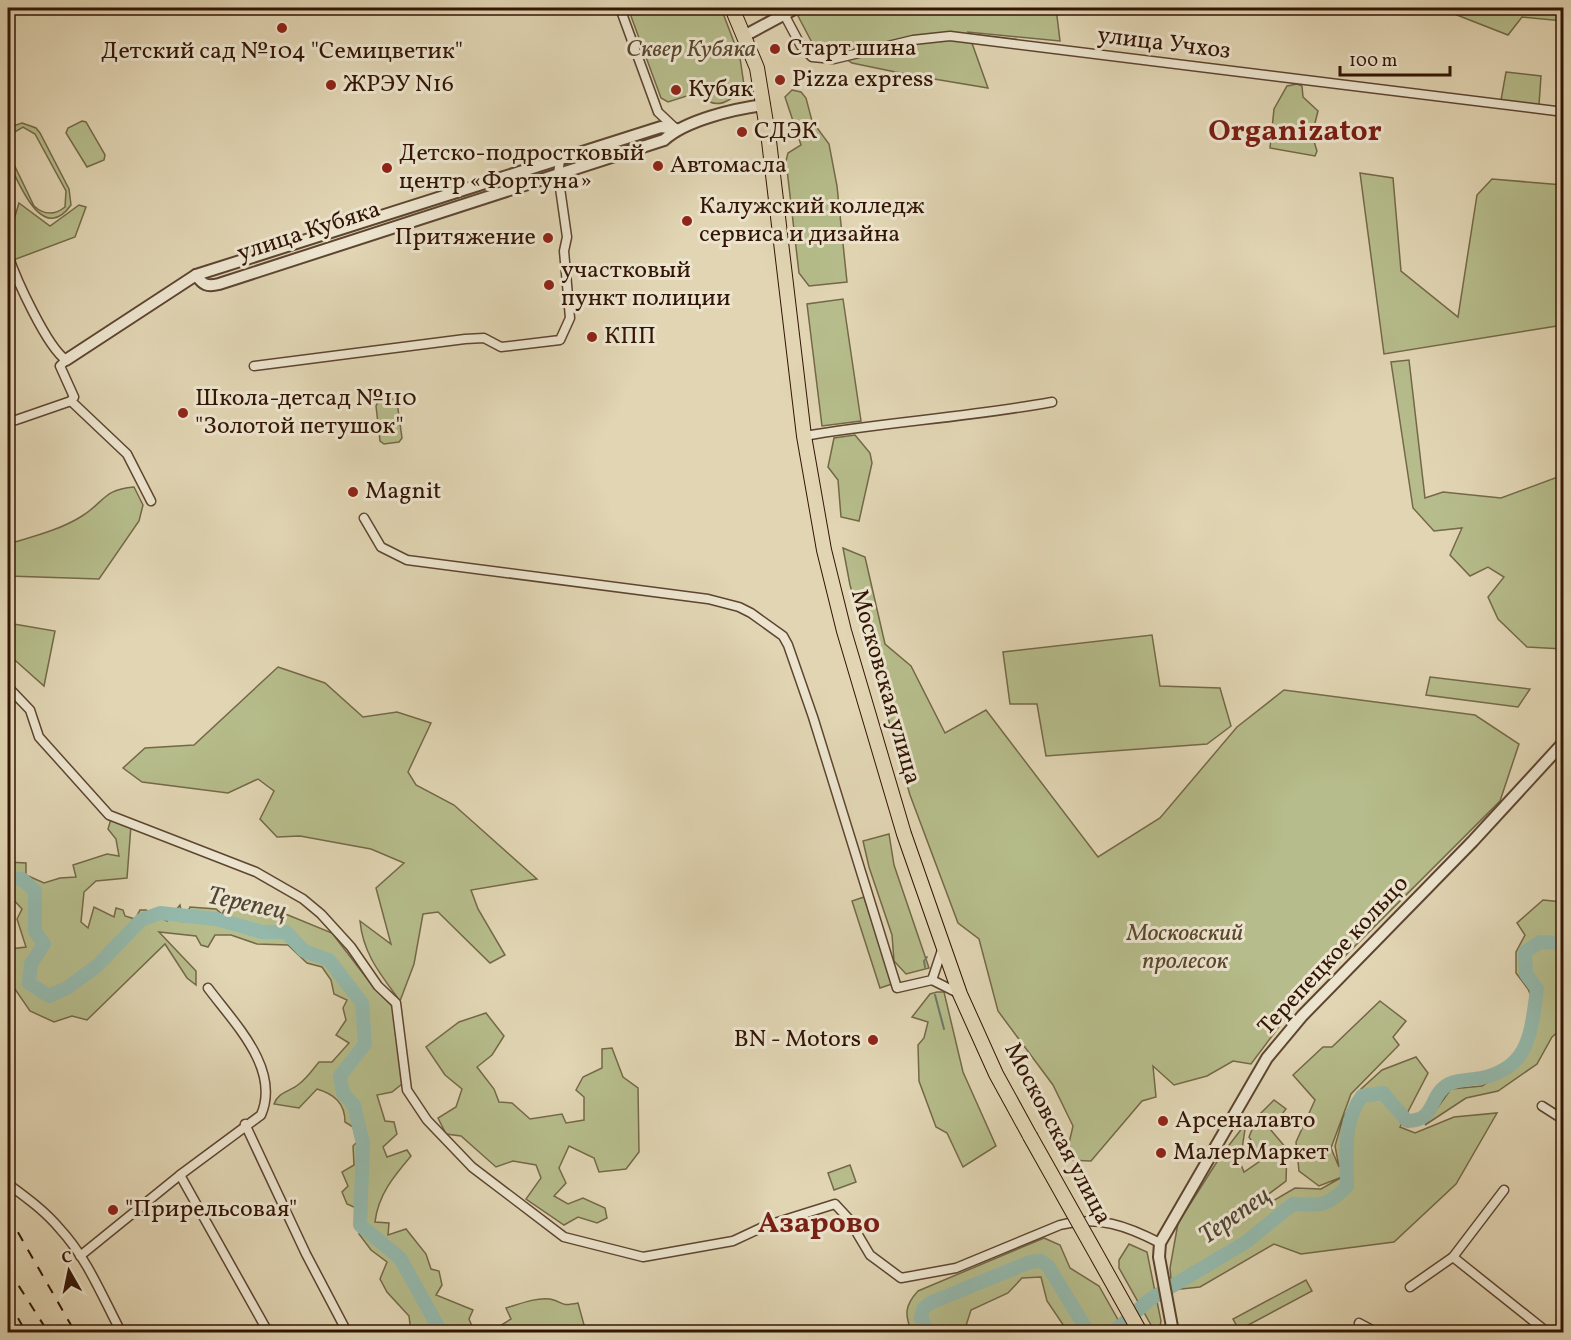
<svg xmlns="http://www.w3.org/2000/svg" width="1571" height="1340" viewBox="0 0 1571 1340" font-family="Vollkorn,serif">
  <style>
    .green { fill: #b6bc8b; stroke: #746848; stroke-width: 1.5 }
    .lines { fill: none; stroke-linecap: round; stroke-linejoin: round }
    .stream { stroke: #6d7769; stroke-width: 2 }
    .river { stroke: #94b9ac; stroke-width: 14 }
    .minor-casing { stroke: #5e4530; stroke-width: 11 }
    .tertiary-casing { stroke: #5e4530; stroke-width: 14 }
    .primary-casing { stroke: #331505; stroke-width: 16 }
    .minor { stroke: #ece4ce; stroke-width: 8 }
    .tertiary { stroke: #ece4ce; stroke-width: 10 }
    .primary { stroke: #e1d5b3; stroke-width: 14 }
    .rail { stroke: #331505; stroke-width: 2; stroke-dasharray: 10 10; stroke-linecap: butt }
    .primary-bridge-casing { stroke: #331505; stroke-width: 16; stroke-linecap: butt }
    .primary-bridge { stroke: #e1d5b3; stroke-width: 14 }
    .poi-dot { fill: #8f2418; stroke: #ece4ce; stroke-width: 2 }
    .labels { text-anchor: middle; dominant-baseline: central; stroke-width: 6; stroke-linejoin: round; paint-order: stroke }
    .street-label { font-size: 24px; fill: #331505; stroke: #ece4ce }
    .poi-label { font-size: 24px; fill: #331505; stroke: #ece4ce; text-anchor: start }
    .park-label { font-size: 24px; font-style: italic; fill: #5a472d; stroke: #ece4ce }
    .water-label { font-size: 26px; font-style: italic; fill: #504637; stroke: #ece4ce }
    .district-label { font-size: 30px; font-weight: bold; fill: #7a1f14; stroke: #ece4ce }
  </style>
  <rect width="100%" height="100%" fill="#e1d5b3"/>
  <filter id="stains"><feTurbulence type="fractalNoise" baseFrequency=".00333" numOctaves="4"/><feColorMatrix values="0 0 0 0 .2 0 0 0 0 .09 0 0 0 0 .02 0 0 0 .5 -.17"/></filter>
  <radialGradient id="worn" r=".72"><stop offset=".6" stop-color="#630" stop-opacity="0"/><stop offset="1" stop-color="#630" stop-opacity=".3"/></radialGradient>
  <g class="green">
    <path d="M628,8H721L740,58L744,85C738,95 723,108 710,102C705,100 704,95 699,92L668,102L661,98Z"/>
    <path d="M807,8H1056L1060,41L968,32L988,88L910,75L852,63L837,53L817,52L798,16Z"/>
    <path d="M1439,8H1563V21L1522,17L1508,35Z"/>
    <path d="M1506,72L1541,76L1539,105L1501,100Z"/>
    <path d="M1297,84L1302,86L1303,97L1318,111L1312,135L1317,151L1315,156L1270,148L1274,109L1287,86Z"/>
    <path d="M792,90L801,92L806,98L812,121L829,144L837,186L847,282L809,286L799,273L786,161L788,153L801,145L785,97Z"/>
    <path d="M82,121L86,122L105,155L104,160L87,167L66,133L68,128Z"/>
    <path d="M22,123L36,128L40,133L69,189L71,205C42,246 18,181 8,161V152L34,206C44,215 55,215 65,207L66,191L35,134L23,127L8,136L10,127Z"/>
    <path d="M1360,173L1393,178L1401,271L1458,317L1477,195L1492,179L1563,185V325L1384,354Z"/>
    <path d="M19,203L50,226L79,205L86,207L75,237L8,262V239Z"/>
    <path d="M843,299L861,421L822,426L807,304Z"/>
    <path d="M1409,360L1425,498L1443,492L1501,498L1563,475V649L1527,647L1498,619L1488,597L1504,577L1488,567L1470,576L1450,555L1462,528L1434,531L1413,508L1391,362Z"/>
    <path d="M393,399L397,402L402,438L399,442L384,444L380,441L376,406L379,400Z"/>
    <path d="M855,435L870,453L872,463L859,521L841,517L838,480L828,467L834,438Z"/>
    <path d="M134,487L143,505L139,521L99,579L8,576V539L12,543C35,536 62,529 82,516C106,501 102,490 134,487Z"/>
    <path d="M843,548L865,557L885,644L911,666L945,733L986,710L1098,857L1160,818L1237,727L1284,690L1475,715L1519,744L1500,801L1293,1008L1251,1064L1233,1061L1207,1076L1174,1085L1153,1066L1156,1097L1142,1101L1091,1161L1065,1160L1073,1126L1053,1085L998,1011L979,939L958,923L910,795L850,585Z"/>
    <path d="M8,623L55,631L44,686L8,654Z"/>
    <path d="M1152,635L1160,686L1220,688L1231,726L1207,744L1046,756L1037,704H1010L1003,652Z"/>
    <path d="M278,667L325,683L363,717L397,712L431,723L408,772L416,785L454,805L537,879L471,890L478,909L505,955L490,963L438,912L423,914L414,964L400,1001C381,975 363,954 360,921L391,944L376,888L404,863L371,849L300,836L277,837L260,819L274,791L258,779L228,793L142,782L123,768L145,748L194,745Z"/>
    <path d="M1430,677L1530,689L1518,707L1426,695Z"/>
    <path d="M111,819L131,825L127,878L96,881L84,892L81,922L88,928L94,907L114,917L116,908L123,910L125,916L135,919L140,910H146L167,921L180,905L183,921L190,907L216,909L222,914L226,906L248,905L288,915L332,933L375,989L393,1007L402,1084L392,1092L377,1095L385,1121L394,1122L397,1134L383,1147L387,1157L407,1150L411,1156C394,1176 378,1195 375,1222L389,1223L388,1235L406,1229L426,1254L431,1269L439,1271L442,1285L436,1295L473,1310L469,1319L474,1331L500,1326L511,1319L506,1308C519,1304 537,1297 550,1299C565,1302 558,1307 578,1303L586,1332H411L409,1316L387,1292L380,1279L387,1262L371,1250L359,1234L373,1231L365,1222V1212L347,1204L342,1192L348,1186L342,1172L354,1165L353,1146L357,1142L353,1127L345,1122C345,1103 334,1094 317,1089L299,1108L274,1104C279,1091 290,1092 299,1084C307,1078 313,1069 319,1062H332L349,1043L336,1035L346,1020L343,1008L347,1000L334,994L331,980L322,967L307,963L288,945L257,944L231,935H215L208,947L201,945L196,936L159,932L196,971V985L187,978L165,944L87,1020L72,1016L54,1022L30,1011L8,979L10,949L26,947L17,919L22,909L12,898L8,900V862L26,863V875L44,883L60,878L76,877L73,865L107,854L119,856L116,839L108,829Z"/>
    <path d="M889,834L894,865L929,968L906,974L894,961L892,935L869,867L863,841Z"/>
    <path d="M864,897L892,984L880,988L852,901Z"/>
    <path d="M1543,900L1563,902V1028L1552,1037L1537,1064L1498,1091L1466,1098L1425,1125L1451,1089L1482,1086L1515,1063L1534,1003L1528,989L1516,973V952L1525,935L1517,923Z"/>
    <path d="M937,992H944L963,1072L996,1146L963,1167L947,1133L936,1127L919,1081L918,1045L924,1038L928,1022L912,1017L930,994Z"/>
    <path d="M1380,1001L1406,1021L1393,1037L1399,1045L1351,1094L1331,1148L1339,1167L1335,1146L1343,1118L1361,1089L1382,1070L1416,1057L1428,1073L1400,1127L1415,1133L1454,1117L1497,1113L1456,1184L1394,1242L1301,1254L1274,1244L1200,1287L1172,1290L1170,1268L1178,1223L1220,1157L1246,1123L1240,1162L1244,1172L1263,1159L1249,1137L1257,1117L1274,1100L1286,1109L1270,1129L1287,1149L1286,1181L1262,1199L1266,1205L1295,1188L1321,1189L1342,1177L1319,1186L1299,1171L1296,1142L1315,1100L1293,1075L1323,1047H1332Z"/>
    <path d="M486,1013L504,1036L492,1055L477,1067L494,1089L499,1102L512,1103L530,1119L562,1114L566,1123L584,1120V1097L576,1090L583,1077L602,1068V1049L612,1048L623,1077L638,1088L639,1152L626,1169L599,1172L594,1158L569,1146L559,1168L566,1183L554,1196L568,1204L583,1198L605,1208L607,1218L597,1223L578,1217L564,1225L526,1199L541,1178L536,1165L513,1161L496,1167L461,1136L446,1134L438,1118L456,1107L462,1089L445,1075L426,1047L459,1022Z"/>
    <path d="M850,1165L856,1182L834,1190L828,1173Z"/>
    <path d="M1044,1238L1060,1245L1070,1268L1099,1286L1125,1332H1068L1047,1301L1041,1277L1022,1278L1008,1293L971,1310L964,1332H912C904,1315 905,1305 918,1291Z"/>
    <path d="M1129,1244L1147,1252L1161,1321L1159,1332H1155L1119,1268V1260Z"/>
    <path d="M1306,1280L1312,1291L1239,1330L1233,1319Z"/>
  </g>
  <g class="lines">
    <g class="stream">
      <path d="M925,967L924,961L927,957"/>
      <path d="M935,995L944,1029"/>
    </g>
    <g class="river">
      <path d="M8,878L22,879L35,891V931L44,944L31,964L29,983L49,996L67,988L97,966L141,920L160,913L216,919L262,932H286L304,951L329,960L362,1003L365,1044L340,1076L343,1093L354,1105L363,1144L360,1225L400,1258L441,1332"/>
      <path d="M928,1332L921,1318L923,1309L930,1303L1030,1262L1041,1261L1048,1266L1088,1332"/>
      <path d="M1114,1332L1149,1300L1246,1242L1293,1204C1321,1206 1329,1206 1347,1186C1347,1154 1342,1122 1362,1096L1383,1093L1407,1121C1437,1121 1428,1095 1449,1084C1459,1079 1471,1080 1481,1078C1530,1068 1531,1032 1537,989L1526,974L1525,952L1540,942L1558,943L1564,935"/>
    </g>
    <defs>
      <g id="minor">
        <path d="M620,8L658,112L676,129"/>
        <path d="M8,9L10,8"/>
        <path d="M785,16L801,46L812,57L834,59L913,40L950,36L1564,112"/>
        <path d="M8,255C16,279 47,347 66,360L60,366L74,397L71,401L127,454L151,501"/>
        <path d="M254,366L465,339L484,338L501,347L560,340L570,318L564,251L567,237L558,174L560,160"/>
        <path d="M8,419L16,420L71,401"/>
        <path d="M804,436C886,422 970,417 1052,402"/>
        <path d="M364,518L381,547L407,560L708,599L739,607L751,613L783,636L788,645L813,717L897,988L932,980L943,947"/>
        <path d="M8,687L30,710L39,737L109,815L256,872L303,899L321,914L351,947L378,986L396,1003L407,1090L427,1120L472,1167L564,1237L643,1257L733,1241L765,1226L835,1204L848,1218L870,1255L901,1278L956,1268L1060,1225C1098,1215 1127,1226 1160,1243"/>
        <path d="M932,980L960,994"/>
        <path d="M1542,1106L1564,1120"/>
        <path d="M245,1124L306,1254L347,1332"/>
        <path d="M180,1175L268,1332"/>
        <path d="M8,1184C27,1198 45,1211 60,1229C87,1258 103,1298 121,1332"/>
        <path d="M80,1256L180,1175L261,1115C281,1069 234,1023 208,988"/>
        <path d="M1453,1257L1547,1332"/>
        <path d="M1410,1287L1453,1257L1504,1190"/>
        <path d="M1359,1323L1376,1332"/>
      </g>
      <g id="tertiary">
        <path d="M744,36L796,8"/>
        <path d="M196,275C203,285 207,287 219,284L664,140C686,120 734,109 764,105"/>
        <path d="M66,360L196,275L661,127L676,129"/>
        <path d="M1173,1332L1159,1257L1160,1243L1267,1058L1302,1016L1473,841L1564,742"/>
      </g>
      <path id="primary" d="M732,8L757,68L769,141L804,436L824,550L844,631L904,834L960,994L996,1074L1030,1136"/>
    </defs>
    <use href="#minor" class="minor-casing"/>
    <use href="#tertiary" class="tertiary-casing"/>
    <use href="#primary" class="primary-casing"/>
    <use href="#minor" class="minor"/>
    <use href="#tertiary" class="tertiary"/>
    <use href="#primary" class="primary"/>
    <g class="rail">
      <path d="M8,1215L75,1332"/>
      <path d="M8,1269L48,1332"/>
      <path d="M8,1301L26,1332"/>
    </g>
    <defs>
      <path id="primary-bridge" d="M1030,1136L1140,1332"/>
    </defs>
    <use href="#primary-bridge" class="primary-bridge-casing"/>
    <use href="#primary-bridge" class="primary-bridge"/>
  </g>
  <g class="poi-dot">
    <circle cx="282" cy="28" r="6"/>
    <circle cx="775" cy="49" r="6"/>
    <circle cx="780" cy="80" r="6"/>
    <circle cx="331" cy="85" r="6"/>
    <circle cx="676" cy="90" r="6"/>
    <circle cx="742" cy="132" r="6"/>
    <circle cx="658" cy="166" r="6"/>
    <circle cx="387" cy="168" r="6"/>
    <circle cx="687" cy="221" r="6"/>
    <circle cx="548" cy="238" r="6"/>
    <circle cx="549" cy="285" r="6"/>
    <circle cx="592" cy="337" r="6"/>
    <circle cx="183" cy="413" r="6"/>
    <circle cx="353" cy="492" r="6"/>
    <circle cx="873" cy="1040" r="6"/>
    <circle cx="1163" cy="1121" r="6"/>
    <circle cx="1161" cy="1153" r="6"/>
    <circle cx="113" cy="1210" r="6"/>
  </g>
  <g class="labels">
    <g class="street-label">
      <text transform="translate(1164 44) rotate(7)">улица Учхоз</text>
      <text transform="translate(309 232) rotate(-18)">улица Кубяка</text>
      <text transform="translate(885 687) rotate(74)">Московская улица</text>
      <text transform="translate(1334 956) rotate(-47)">Терепецкое кольцо</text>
      <text transform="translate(1057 1134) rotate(62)">Московская улица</text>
    </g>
    <g class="poi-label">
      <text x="787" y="49">Старт шина</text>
      <text x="282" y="52" text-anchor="middle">Детский сад №104 "Семицветик"</text>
      <text x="792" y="80">Pizza express</text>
      <text x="343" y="85">ЖРЭУ N16</text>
      <text x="688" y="90">Кубяк</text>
      <text x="754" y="132">СДЭК</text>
      <text x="399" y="154">Детско-подростковый<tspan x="399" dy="28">центр «Фортуна»</tspan></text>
      <text x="670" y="166">Автомасла</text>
      <text x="699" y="207">Калужский колледж<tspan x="699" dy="28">сервиса и дизайна</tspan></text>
      <text x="536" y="238" text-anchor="end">Притяжение</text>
      <text x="561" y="271">участковый<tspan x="561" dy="28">пункт полиции</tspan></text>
      <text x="604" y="337">КПП</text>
      <text x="195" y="399">Школа-детсад №110<tspan x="195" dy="28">"Золотой петушок"</tspan></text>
      <text x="365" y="492">Magnit</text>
      <text x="861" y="1040" text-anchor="end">BN - Motors</text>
      <text x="1175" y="1121">Арсеналавто</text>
      <text x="1173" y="1153">МалерМаркет</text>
      <text x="125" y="1210">"Прирельсовая"</text>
    </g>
    <g class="park-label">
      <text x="691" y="50">Сквер Кубяка</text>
      <text x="1185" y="934">Московский<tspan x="1185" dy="28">пролесок</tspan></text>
    </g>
    <g class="water-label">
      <text transform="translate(247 904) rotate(12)">Терепец</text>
      <text transform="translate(1235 1216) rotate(-35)">Терепец</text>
    </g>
    <g class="district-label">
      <text x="1295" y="132">Organizator</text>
      <text x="819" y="1224">Азарово</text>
    </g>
  </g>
  <rect width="1571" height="1340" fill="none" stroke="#e1d5b3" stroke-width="30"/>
  <rect x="9" y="9" width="1553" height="1322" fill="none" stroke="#331505" stroke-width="3"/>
  <rect x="15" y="15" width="1541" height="1310" fill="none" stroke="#331505" stroke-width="1.5"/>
  <g transform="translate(69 1271) rotate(351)" stroke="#ece4ce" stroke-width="4.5" paint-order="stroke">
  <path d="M0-4.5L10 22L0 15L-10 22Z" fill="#331505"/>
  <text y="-9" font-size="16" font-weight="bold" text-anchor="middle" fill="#331505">С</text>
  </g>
  <path d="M1340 66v9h110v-9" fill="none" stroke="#331505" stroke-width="3"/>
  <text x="1349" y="66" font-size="18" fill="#331505" stroke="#ece4ce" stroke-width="4.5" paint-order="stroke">100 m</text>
  <rect width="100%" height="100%" filter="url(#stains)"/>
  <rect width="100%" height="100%" fill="url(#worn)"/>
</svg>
